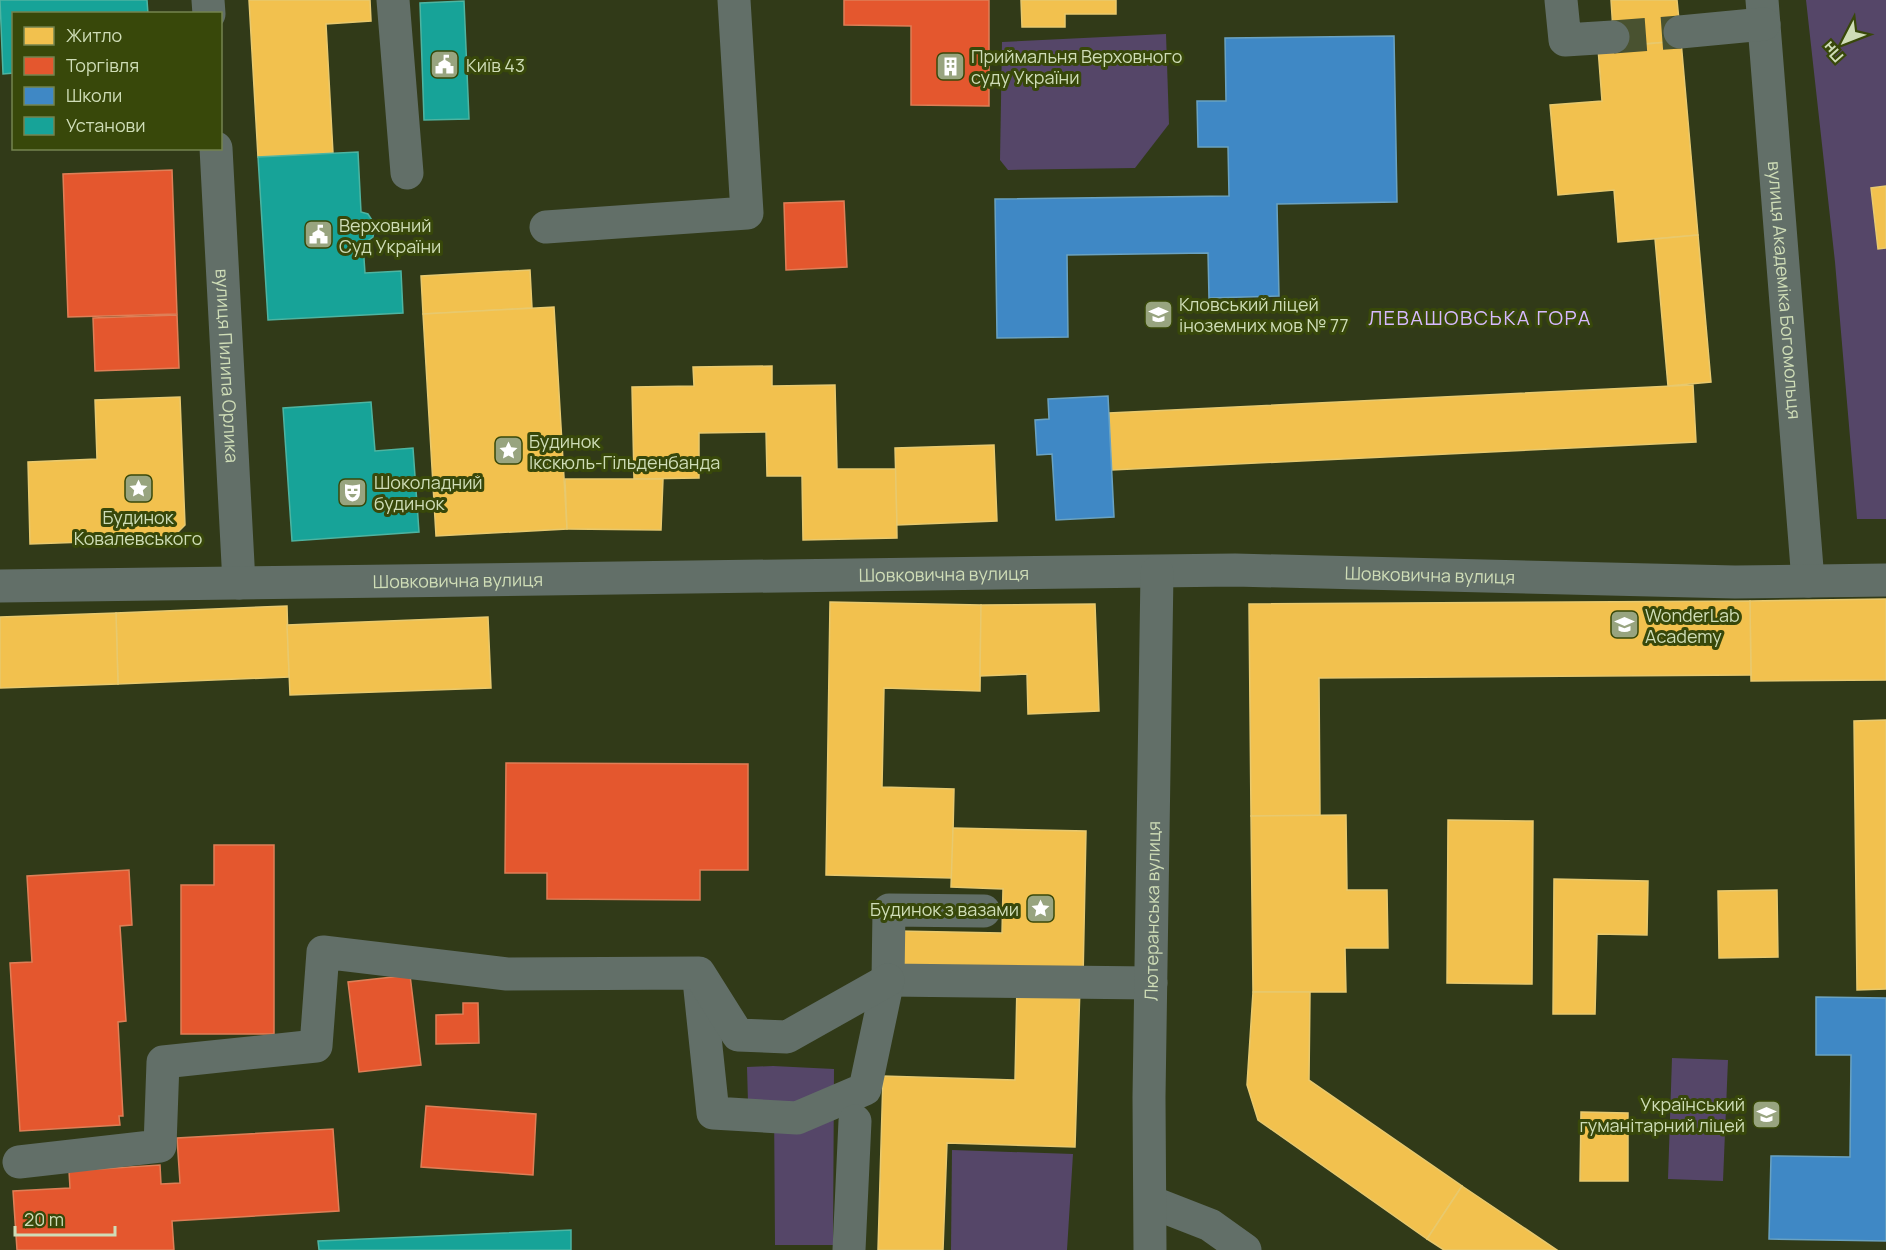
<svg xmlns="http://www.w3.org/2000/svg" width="1886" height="1250" viewBox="0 0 1886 1250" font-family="Manrope,sans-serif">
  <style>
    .green { fill: #554668 }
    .homes { fill: #f2c14e; stroke: #e8c96e; stroke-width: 1.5 }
    .shops { fill: #e4572e; stroke: #de7f57; stroke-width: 1.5 }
    .schools { fill: #3f88c5; stroke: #6aa2c1; stroke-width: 1.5 }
    .public { fill: #17a398; stroke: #4eb4a1; stroke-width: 1.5 }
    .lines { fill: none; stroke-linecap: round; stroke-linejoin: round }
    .minor-tunnel { stroke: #495230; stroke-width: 33; stroke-dasharray: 33 16; stroke-linecap: butt }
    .minor { stroke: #626f68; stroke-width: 33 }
    .labels { text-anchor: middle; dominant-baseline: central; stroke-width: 6; stroke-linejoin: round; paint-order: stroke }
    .poi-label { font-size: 18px; fill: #cfddb7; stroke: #38480a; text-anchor: start }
    .street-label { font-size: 18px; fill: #cfddb7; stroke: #38480a }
    .neighbourhood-label { font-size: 20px; letter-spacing: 1.5px; fill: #d7baff; stroke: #38480a }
  </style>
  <rect width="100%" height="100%" fill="#313a18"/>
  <g class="green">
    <path d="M1806,0H1886V519H1857L1835,262Z"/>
    <path d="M1166,34L1169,124L1135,168L1008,170L1000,160L1002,42Z"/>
    <path d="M1672,1058L1728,1060L1723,1181L1668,1179Z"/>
    <path d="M773,1066L834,1069L833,1245H775L774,1102L748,1103L747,1067Z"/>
    <path d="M952,1150L1073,1154L1067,1250H951Z"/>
  </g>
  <g class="homes">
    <path d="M249,0H370L371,21L326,24L333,153L258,157Z"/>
    <path d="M1021,0H1116V14H1065V27H1022Z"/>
    <path d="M1611,0H1677L1681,41L1614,46Z"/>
    <path d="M1681,41L1698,235L1618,242L1614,190L1558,195L1550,105L1602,101L1598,48Z"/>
    <path d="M1886,186V248L1878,249L1871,188Z"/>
    <path d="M1698,235L1711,382L1668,386L1655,239Z"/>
    <path d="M530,270L532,308L423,314L421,276Z"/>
    <path d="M554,307L567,529L436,536L423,314Z"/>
    <path d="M772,366V386L835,385L837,469H896L897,538L803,540L802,476H767L766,432L699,433V478L634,479L632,387L694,386L693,367Z"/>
    <path d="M1693,385L1696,442L1112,470L1109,413Z"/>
    <path d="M180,397L185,525L171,539L30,544L28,462L97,459L95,400Z"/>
    <path d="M994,445L997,521L897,525L895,448Z"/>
    <path d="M565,479H663L661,530L567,529Z"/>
    <path d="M1886,599V680L1751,681L1750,601Z"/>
    <path d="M1750,601L1751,675L1319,678L1320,816H1251L1249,604Z"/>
    <path d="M830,602L981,605L980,691L884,688L882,787L954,789L952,878L826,875Z"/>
    <path d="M1095,604L1099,711L1028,714L1027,674L980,676L981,605Z"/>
    <path d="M287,606L289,677L118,684L116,613Z"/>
    <path d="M116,613L118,684L0,688V617Z"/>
    <path d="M488,617L491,688L290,695L287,625Z"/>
    <path d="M1886,720V989L1857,990L1854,721Z"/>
    <path d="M1346,815L1347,890H1387L1388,948H1345L1346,992H1253L1251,816Z"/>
    <path d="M1448,820L1533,821L1532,984L1447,983Z"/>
    <path d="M953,828L1086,831L1083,979L897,975L898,931L1002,933L1003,889L951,887Z"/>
    <path d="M1554,879L1648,881L1647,935L1597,934L1595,1014H1553Z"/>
    <path d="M1777,890L1778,957L1719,958L1718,891Z"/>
    <path d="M1017,984L1080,986L1075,1147L947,1143L943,1250H878L883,1076L1015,1080Z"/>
    <path d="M1253,992H1310L1309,1080L1462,1186L1427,1239L1258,1120L1247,1085Z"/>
    <path d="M1581,1112L1628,1113V1181H1580Z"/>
    <path d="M1462,1186L1557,1250H1444L1427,1239Z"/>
  </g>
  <g class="shops">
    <path d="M844,0H989V106L911,105V26L844,25Z"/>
    <path d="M172,170L177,314L68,317L63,174Z"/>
    <path d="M844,201L847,267L786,270L784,203Z"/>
    <path d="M177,315L179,368L95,371L93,318Z"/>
    <path d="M506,763L748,764V870H700V900L547,899V873H505Z"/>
    <path d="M214,845H274V1034H181V885H214Z"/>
    <path d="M129,870L132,925L120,926L126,1021L118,1022L123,1116H119L120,1125L20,1131L10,963L32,962L27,876Z"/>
    <path d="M410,975L421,1065L359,1072L348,982Z"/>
    <path d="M463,1003H478L479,1043L436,1044V1015L463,1014Z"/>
    <path d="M426,1106L536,1114L533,1175L421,1167Z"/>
    <path d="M333,1129L339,1211L172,1221L174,1250H17L13,1191L70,1188L69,1171L160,1165L161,1184L180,1183L177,1138Z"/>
  </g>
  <g class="schools">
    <path d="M1394,36L1397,202L1277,204L1279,296L1209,298L1208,253L1067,255L1068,337L997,338L995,199L1229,196L1228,147H1198L1197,101H1226L1225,38Z"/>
    <path d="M1108,396L1114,517L1056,520L1052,454L1037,455L1035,420L1049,419L1048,399Z"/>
    <path d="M1816,997L1886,998V1241L1769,1239L1771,1156L1850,1157L1851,1055H1816Z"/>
  </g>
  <g class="public">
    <path d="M0,0H147L148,14H14V73L3,74Z"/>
    <path d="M464,1L469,119L424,120L420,3Z"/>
    <path d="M358,152L361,212L368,214L375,225L373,237L363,244L365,273L401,271L403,313L268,320L258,157Z"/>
    <path d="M371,402L375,451L413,448L419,532L292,541L283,408Z"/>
    <path d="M571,1230V1250H319L318,1241Z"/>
  </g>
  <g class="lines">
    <path class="minor-tunnel" d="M1613,37L1680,32"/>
    <g class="minor">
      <path d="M208,0L209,14"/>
      <path d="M393,0L407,173"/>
      <path d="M1561,0L1565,40L1613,37"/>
      <path id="s1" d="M1762,0L1808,581"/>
      <path d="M1680,32L1764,24"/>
      <path id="s2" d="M216,148L239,583"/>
      <path d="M546,227L747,213L734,0"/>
      <path id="s3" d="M0,586L1235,570L1735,582L1886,580"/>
      <path d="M984,911L889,910L888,980L1151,983"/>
      <path d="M699,980L713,1113L797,1118L865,1089L888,980"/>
      <path d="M19,1162L160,1146L163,1062L316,1046L323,952L507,974L699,973L738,1035L787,1037L888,980"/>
      <path d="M1151,1202L1210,1225L1245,1250"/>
      <path d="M849,1250L855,1121"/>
      <path id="s4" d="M1150,1250L1149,1097L1157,572"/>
    </g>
  </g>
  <defs>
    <symbol id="civic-square" viewBox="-11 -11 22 22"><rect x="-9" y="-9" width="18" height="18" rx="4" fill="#98a47f" stroke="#38480a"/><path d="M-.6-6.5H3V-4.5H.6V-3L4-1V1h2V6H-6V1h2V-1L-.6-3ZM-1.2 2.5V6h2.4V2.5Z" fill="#fff"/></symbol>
    <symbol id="building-square" viewBox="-11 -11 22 22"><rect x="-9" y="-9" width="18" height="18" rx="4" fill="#98a47f" stroke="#38480a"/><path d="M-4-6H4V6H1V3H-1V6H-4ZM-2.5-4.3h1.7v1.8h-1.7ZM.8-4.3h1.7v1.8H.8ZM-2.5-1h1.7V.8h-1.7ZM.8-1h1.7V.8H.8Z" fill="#fff"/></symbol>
    <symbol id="school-square" viewBox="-11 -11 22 22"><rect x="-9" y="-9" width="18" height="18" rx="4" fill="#98a47f" stroke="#38480a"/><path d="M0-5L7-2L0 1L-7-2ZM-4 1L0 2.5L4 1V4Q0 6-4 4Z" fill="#fff"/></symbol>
    <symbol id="sight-square" viewBox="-11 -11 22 22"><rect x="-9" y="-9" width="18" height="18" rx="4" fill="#98a47f" stroke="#38480a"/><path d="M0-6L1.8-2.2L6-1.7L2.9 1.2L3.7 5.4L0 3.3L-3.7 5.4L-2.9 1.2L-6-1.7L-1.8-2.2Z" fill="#fff"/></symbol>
    <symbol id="theatre-square" viewBox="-11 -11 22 22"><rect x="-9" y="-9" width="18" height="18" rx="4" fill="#98a47f" stroke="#38480a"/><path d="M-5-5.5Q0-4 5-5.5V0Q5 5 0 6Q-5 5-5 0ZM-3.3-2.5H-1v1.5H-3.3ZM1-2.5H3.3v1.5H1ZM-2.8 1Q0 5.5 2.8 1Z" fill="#fff"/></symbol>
  </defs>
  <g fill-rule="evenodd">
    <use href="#civic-square" x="428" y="48" width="33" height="33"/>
    <use href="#building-square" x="934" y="50" width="33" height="33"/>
    <use href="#civic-square" x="302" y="218" width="33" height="33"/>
    <use href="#school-square" x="1142" y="298" width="33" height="33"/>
    <use href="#sight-square" x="492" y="434" width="33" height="33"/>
    <use href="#sight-square" x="122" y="472" width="33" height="33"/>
    <use href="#theatre-square" x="336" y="476" width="33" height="33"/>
    <use href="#school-square" x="1608" y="608" width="33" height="33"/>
    <use href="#sight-square" x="1024" y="892" width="33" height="33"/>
    <use href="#school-square" x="1750" y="1098" width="33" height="33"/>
  </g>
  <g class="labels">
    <g class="poi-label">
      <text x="971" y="56">Приймальня Верховного<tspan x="971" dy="21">суду України</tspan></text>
      <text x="466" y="65">Київ 43</text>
      <text x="339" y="225">Верховний<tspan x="339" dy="21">Суд України</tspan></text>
      <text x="1179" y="304">Кловський ліцей<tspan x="1179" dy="21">іноземних мов № 77</tspan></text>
      <text x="529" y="441">Будинок<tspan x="529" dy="21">Ікскюль-Гільденбанда</tspan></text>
      <text x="374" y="482">Шоколадний<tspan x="374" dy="21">будинок</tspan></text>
      <text x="138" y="517" text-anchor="middle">Будинок<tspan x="138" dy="21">Ковалевського</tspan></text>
      <text x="1645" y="615">WonderLab<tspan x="1645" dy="21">Academy</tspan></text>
      <text x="1019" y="909" text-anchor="end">Будинок з вазами</text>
      <text x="1745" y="1104" text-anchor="end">Український<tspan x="1745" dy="21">гуманітарний ліцей</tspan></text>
    </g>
    <g class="street-label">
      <text stroke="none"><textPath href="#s1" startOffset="291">вулиця Академіка Богомольця</textPath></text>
      <text stroke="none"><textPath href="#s2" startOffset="218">вулиця Пилипа Орлика</textPath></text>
      <text stroke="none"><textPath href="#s3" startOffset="944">Шовковична вулиця</textPath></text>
      <text stroke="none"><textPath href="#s3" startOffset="1430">Шовковична вулиця</textPath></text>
      <text stroke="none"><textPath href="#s3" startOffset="458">Шовковична вулиця</textPath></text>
      <text stroke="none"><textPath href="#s4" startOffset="339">Лютеранська вулиця</textPath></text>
    </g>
    <g class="neighbourhood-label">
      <text x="1480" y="317">ЛЕВАШОВСЬКА ГОРА</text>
    </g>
  </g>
  <rect x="12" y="12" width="210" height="138" fill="#38480a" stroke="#74844f" stroke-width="1.5"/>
  <rect x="24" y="27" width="30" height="18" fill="#f2c14e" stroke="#74844f" stroke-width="1.5"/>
  <text x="66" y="42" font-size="18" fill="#cfddb7">Житло</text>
  <rect x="24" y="57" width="30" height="18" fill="#e4572e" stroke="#74844f" stroke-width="1.5"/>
  <text x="66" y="72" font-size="18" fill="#cfddb7">Торгівля</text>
  <rect x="24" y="87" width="30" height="18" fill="#3f88c5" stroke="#74844f" stroke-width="1.5"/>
  <text x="66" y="102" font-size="18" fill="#cfddb7">Школи</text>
  <rect x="24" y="117" width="30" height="18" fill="#17a398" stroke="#74844f" stroke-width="1.5"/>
  <text x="66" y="132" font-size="18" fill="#cfddb7">Установи</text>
  <g transform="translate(1844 42) rotate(228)" stroke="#38480a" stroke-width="4.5" paint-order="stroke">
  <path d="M0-4.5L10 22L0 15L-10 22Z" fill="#cfddb7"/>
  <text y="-9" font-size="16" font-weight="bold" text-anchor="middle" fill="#cfddb7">Пн</text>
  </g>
  <path d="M15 1226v9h100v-9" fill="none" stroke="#cfddb7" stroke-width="3"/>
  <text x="24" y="1226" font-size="18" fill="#cfddb7" stroke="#38480a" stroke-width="4.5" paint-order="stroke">20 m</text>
</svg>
